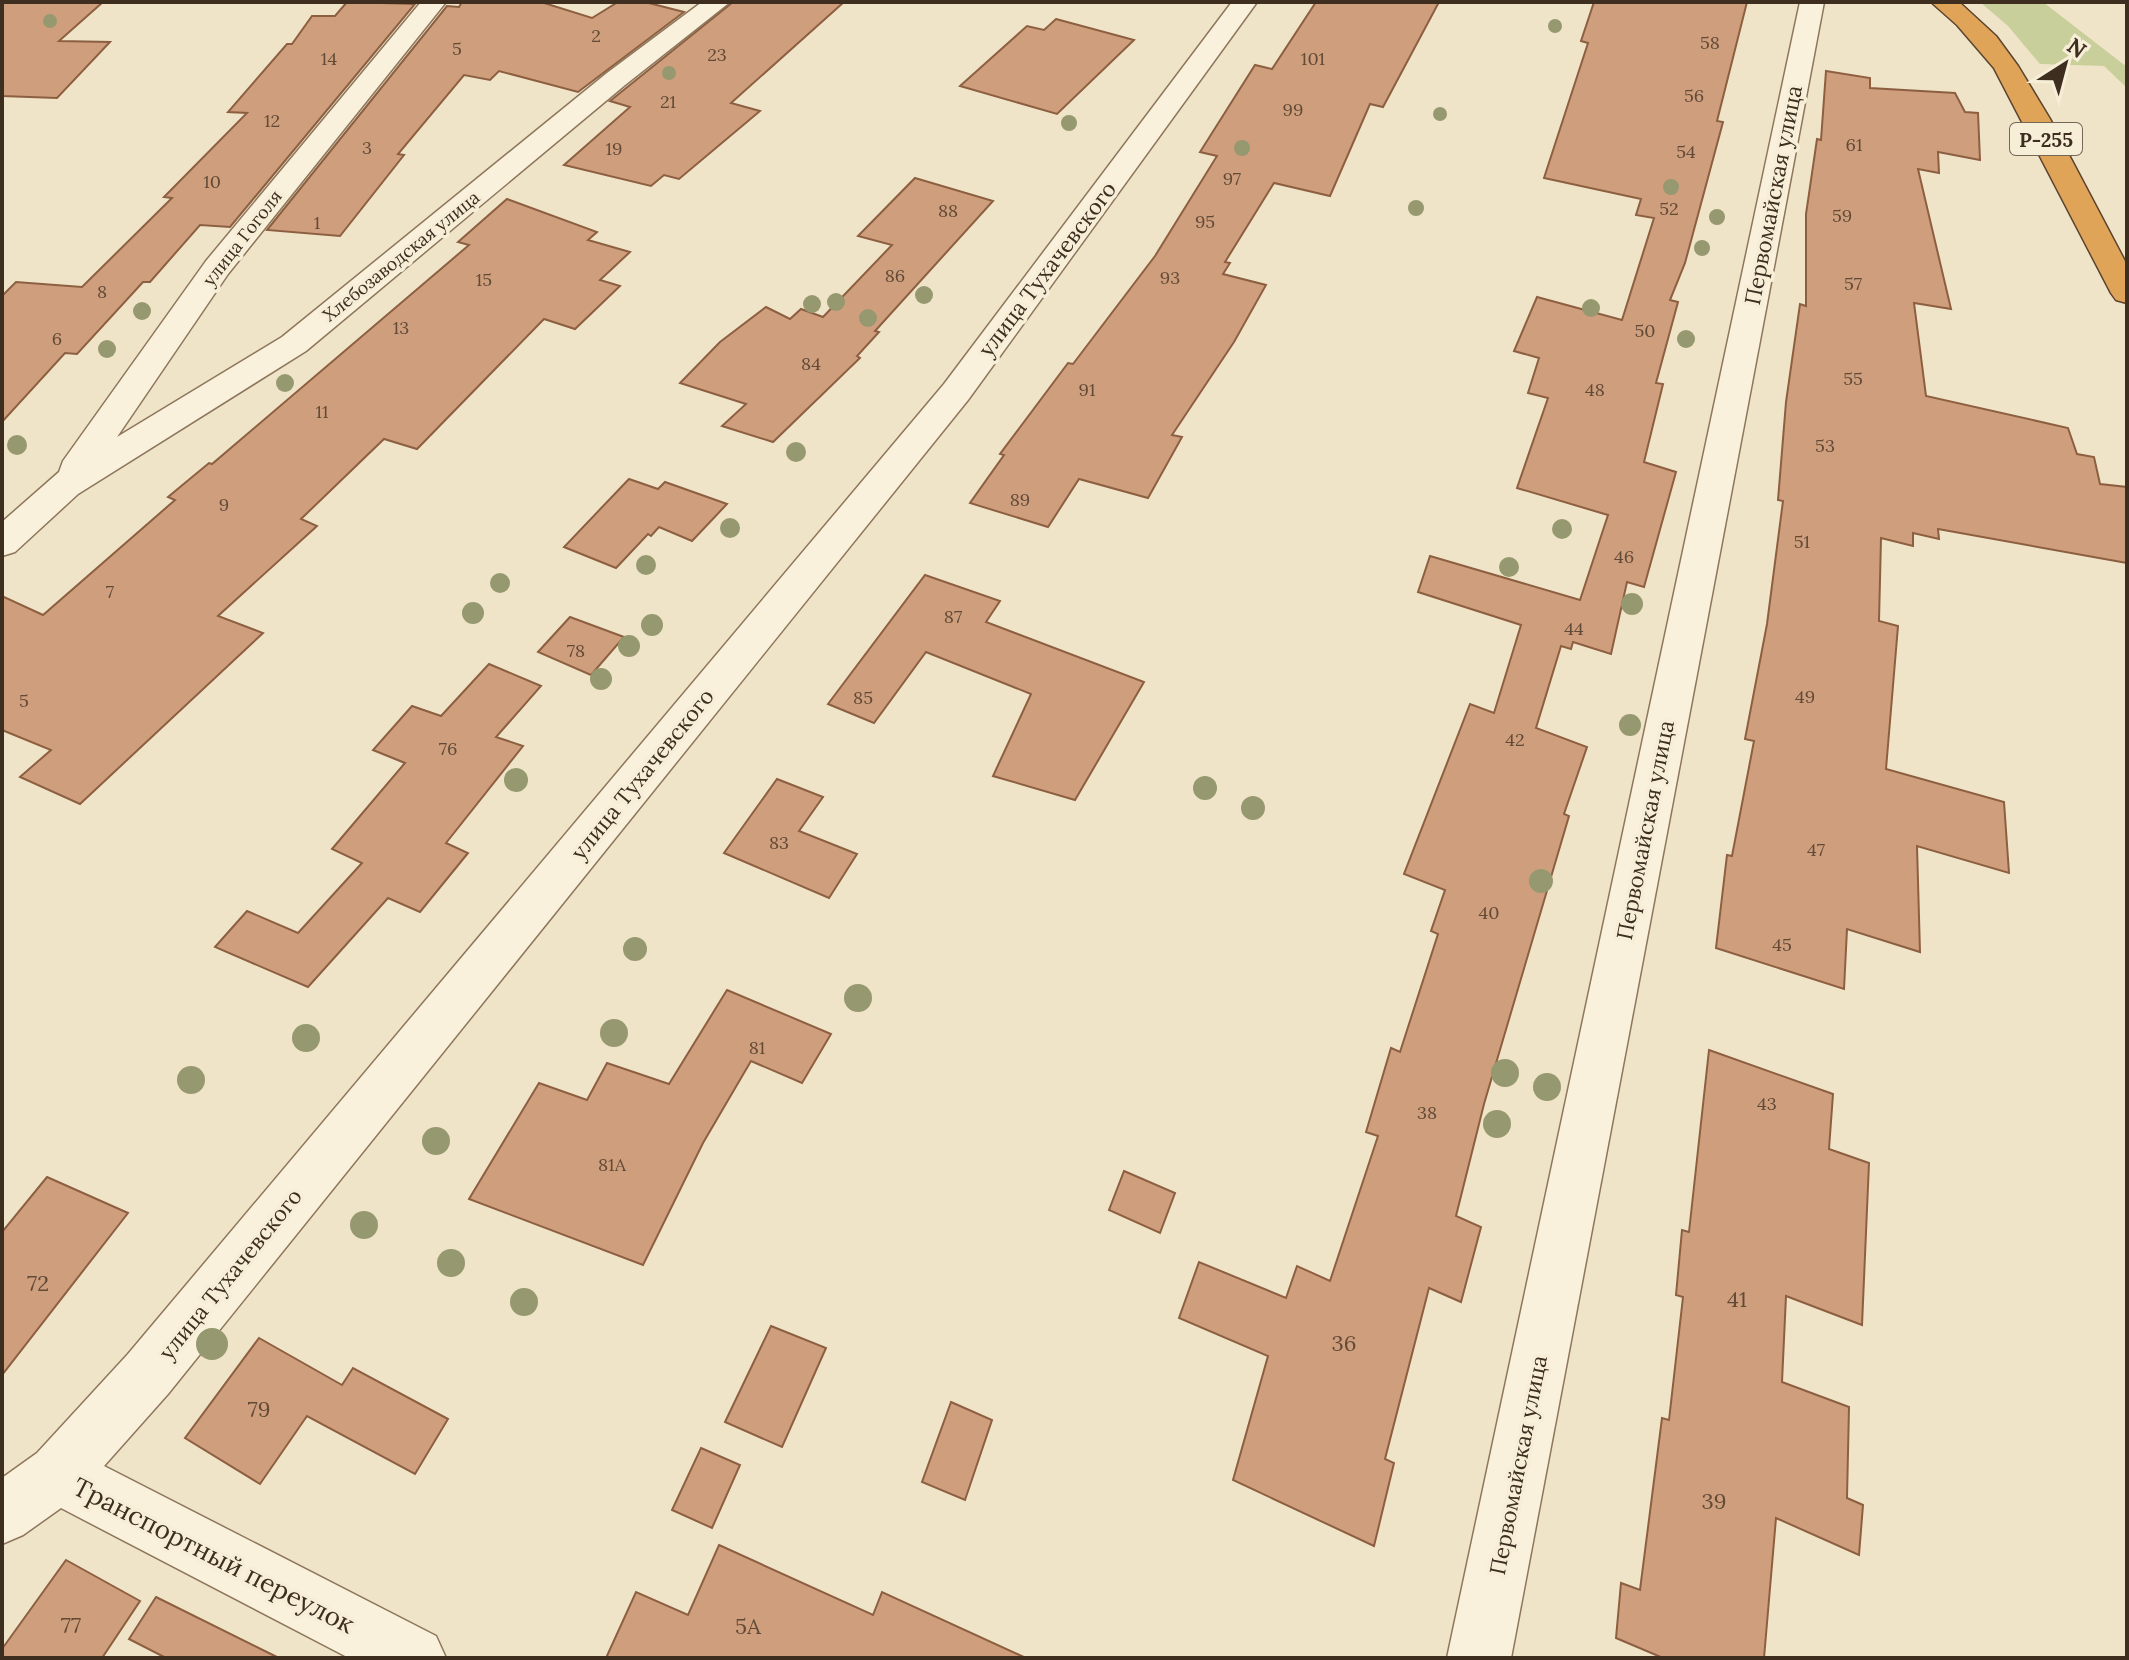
<svg xmlns="http://www.w3.org/2000/svg" width="2129" height="1660" viewBox="0 0 2129 1660" font-family="Lora,serif">
  <style>
    .green { fill: #c9cf9b }
    .building { fill: #cf9f7d; stroke: #8d5f41; stroke-width: 2 }
    .lines { fill: none; stroke-linecap: round; stroke-linejoin: round }
    .minor-casing { stroke: #8d765c; stroke-width: 3 }
    .highway-casing { stroke: #5b4430; stroke-width: 3 }
    .minor { fill: #faf1dc; fill-rule: evenodd }
    .highway { fill: #e0a458; fill-rule: evenodd }
    .tree { fill: #96986f }
    .labels { text-anchor: middle; dominant-baseline: central; stroke-width: 7; stroke-linejoin: round; paint-order: stroke }
    .number-label { font-size: 18px; fill: #624a37 }
    .far-street-label { font-size: 18px; fill: #3d2e20; stroke: #f7eed8 }
    .shield { fill: #f7eed8; stroke: #756857; stroke-width: 2 }
    .shield-label { font-size: 20px; font-weight: bold; fill: #3d2e20 }
    .street-label { font-size: 22px; fill: #3d2e20; stroke: #f7eed8 }
    .near-number-label { font-size: 22px; fill: #624a37 }
    .near-street-label { font-size: 26px; fill: #3d2e20; stroke: #f7eed8 }
  </style>
  <rect width="100%" height="100%" fill="#f0e4c8"/>
  <path class="green" d="M1980,2H2043L2127,67V88L2104,66L2040,64L2008,26Z"/>
  <g class="building">
    <path d="M2,2H103L59,41L110,42L57,98L2,96Z"/>
    <path d="M347,2L415,4L230,227L200,225L150,282H143L77,354L65,353L2,422V296L16,282L82,287L172,198L164,197L247,113L228,112L287,44H292L312,16H335Z"/>
    <path d="M462,2H541L592,18L618,2H645L684,12L578,92L499,71L490,80L464,75L398,154L404,155L340,236L267,230L447,6L459,7Z"/>
    <path d="M733,2H844L731,103L760,111L679,179L664,175L651,186L564,165L630,107L610,101Z"/>
    <path d="M1316,2H1439L1383,107L1370,104L1330,196L1274,183L1225,262L1230,263L1223,274L1266,285L1234,342L1172,435L1182,437L1148,498L1079,479L1048,527L970,503L1004,455L1000,454L1068,363L1073,364L1155,256L1217,156L1200,152L1255,65L1272,69Z"/>
    <path d="M1594,2H1747L1717,121L1723,122L1685,263L1670,300L1678,302L1656,383L1663,384L1644,462L1676,472L1644,587L1627,582L1611,654L1573,642L1571,649L1561,646L1536,728L1587,747L1564,814L1569,816L1484,1104L1456,1216L1481,1227L1461,1302L1429,1288L1385,1459L1394,1463L1374,1546L1233,1480L1268,1356L1179,1318L1199,1262L1286,1298L1297,1266L1330,1281L1378,1136L1366,1132L1391,1048L1400,1052L1438,934L1431,931L1445,890L1404,874L1470,704L1494,713L1521,625L1418,592L1430,556L1580,600L1608,515L1517,488L1548,398L1528,393L1539,358L1514,351L1537,297L1622,320L1654,218L1636,215L1641,199L1544,178L1588,43L1581,41Z"/>
    <path d="M1056,19L1134,40L1057,114L960,86L1027,26L1044,30Z"/>
    <path d="M1826,71L1870,78V88L1955,93L1965,112L1978,113L1980,160L1938,152L1939,173L1918,169L1951,309L1914,303L1926,396L2068,428L2077,454L2094,457L2100,484L2127,487V563L1938,529L1939,539L1913,533V546L1881,538L1879,621L1898,626L1886,769L2004,802L2009,873L1917,846L1920,952L1847,929L1844,989L1716,948L1727,855L1732,856L1754,741L1745,739L1767,624L1783,501L1778,500L1786,402L1800,304L1806,306V214L1817,139L1821,140Z"/>
    <path d="M915,178L993,201L875,331L879,332L857,356L860,358L773,442L722,426L746,404L680,383L720,342L766,307L790,319L801,309L823,317L892,245L858,236Z"/>
    <path d="M507,199L597,232L588,240L630,252L600,280L620,286L575,329L544,319L417,449L384,439L301,519L317,526L218,616L263,633L80,804L20,777L51,750L2,730V596L43,615L175,500L168,497L209,463L212,464L469,245L458,242Z"/>
    <path d="M629,479L658,489L665,482L727,504L692,541L659,527L651,536L648,534L616,568L564,547Z"/>
    <path d="M925,575L1000,601L986,622L1144,682L1075,800L993,776L1031,694L926,652L874,723L828,704Z"/>
    <path d="M570,617L624,637L591,675L538,652Z"/>
    <path d="M489,664L541,686L496,737L523,746L446,843L468,853L420,912L388,898L308,987L215,947L247,911L298,933L362,863L332,849L405,763L373,750L412,706L441,716Z"/>
    <path d="M777,779L823,797L799,831L857,854L829,898L724,853Z"/>
    <path d="M727,990L831,1034L802,1083L751,1061L703,1143L643,1265L469,1199L539,1083L587,1100L607,1063L669,1084Z"/>
    <path d="M1709,1050L1833,1094L1829,1149L1869,1163L1862,1325L1786,1296L1782,1382L1849,1407L1847,1498L1863,1505L1859,1555L1776,1518L1764,1658H1663L1616,1638L1621,1583L1640,1590L1662,1418L1669,1420L1683,1297L1676,1295L1682,1230L1689,1232Z"/>
    <path d="M1124,1171L1175,1193L1160,1233L1109,1210Z"/>
    <path d="M47,1177L128,1213L2,1375V1232Z"/>
    <path d="M771,1326L826,1348L782,1447L725,1422Z"/>
    <path d="M259,1338L342,1385L353,1368L448,1419L415,1474L307,1416L260,1484L185,1438Z"/>
    <path d="M951,1402L992,1420L965,1500L922,1482Z"/>
    <path d="M701,1448L740,1465L712,1528L672,1510Z"/>
    <path d="M719,1545L873,1615L882,1592L1026,1658H606L636,1592L688,1615Z"/>
    <path d="M66,1560L140,1601L102,1658H2V1649Z"/>
    <path d="M156,1597L279,1658H166L129,1639Z"/>
  </g>
  <g class="lines">
    <defs>
      <g id="minor">
        <path d="M421,2H446L228,274L117,437L282,337L607,73L702,2H730L625,85L306,351L78,494L15,552L2,556V522L59,472L63,461L206,261Z"/>
        <path d="M1232,2H1257L968,400L168,1394L104,1466L436,1636L446,1658H349L61,1508L23,1535L2,1544V1478L37,1453L128,1354L944,384Z"/>
        <path d="M1800,2H1824L1511,1658H1447Z"/>
      </g>
      <path id="highway" d="M1931,2H1959L1996,36L2018,66L2050,119L2127,265V303L2116,300L2111,293L1994,68L1957,25Z"/>
    </defs>
    <use href="#minor" class="minor-casing"/>
    <use href="#highway" class="highway-casing"/>
    <use href="#minor" class="minor"/>
    <use href="#highway" class="highway"/>
  </g>
  <g class="tree">
    <circle cx="50" cy="21" r="7"/>
    <circle cx="1555" cy="26" r="7"/>
    <circle cx="669" cy="73" r="7"/>
    <circle cx="1440" cy="114" r="7"/>
    <circle cx="1069" cy="123" r="8"/>
    <circle cx="1242" cy="148" r="8"/>
    <circle cx="1671" cy="187" r="8"/>
    <circle cx="1416" cy="208" r="8"/>
    <circle cx="1717" cy="217" r="8"/>
    <circle cx="1702" cy="248" r="8"/>
    <circle cx="924" cy="295" r="9"/>
    <circle cx="836" cy="302" r="9"/>
    <circle cx="812" cy="304" r="9"/>
    <circle cx="1591" cy="308" r="9"/>
    <circle cx="142" cy="311" r="9"/>
    <circle cx="868" cy="318" r="9"/>
    <circle cx="1686" cy="339" r="9"/>
    <circle cx="107" cy="349" r="9"/>
    <circle cx="285" cy="383" r="9"/>
    <circle cx="17" cy="445" r="10"/>
    <circle cx="796" cy="452" r="10"/>
    <circle cx="730" cy="528" r="10"/>
    <circle cx="1562" cy="529" r="10"/>
    <circle cx="646" cy="565" r="10"/>
    <circle cx="1509" cy="567" r="10"/>
    <circle cx="500" cy="583" r="10"/>
    <circle cx="1632" cy="604" r="11"/>
    <circle cx="473" cy="613" r="11"/>
    <circle cx="652" cy="625" r="11"/>
    <circle cx="629" cy="646" r="11"/>
    <circle cx="601" cy="679" r="11"/>
    <circle cx="1630" cy="725" r="11"/>
    <circle cx="516" cy="780" r="12"/>
    <circle cx="1205" cy="788" r="12"/>
    <circle cx="1253" cy="808" r="12"/>
    <circle cx="1541" cy="881" r="12"/>
    <circle cx="635" cy="949" r="12"/>
    <circle cx="858" cy="998" r="14"/>
    <circle cx="614" cy="1033" r="14"/>
    <circle cx="306" cy="1038" r="14"/>
    <circle cx="1505" cy="1073" r="14"/>
    <circle cx="191" cy="1080" r="14"/>
    <circle cx="1547" cy="1087" r="14"/>
    <circle cx="1497" cy="1124" r="14"/>
    <circle cx="436" cy="1141" r="14"/>
    <circle cx="364" cy="1225" r="14"/>
    <circle cx="451" cy="1263" r="14"/>
    <circle cx="524" cy="1302" r="14"/>
    <circle cx="212" cy="1344" r="16"/>
  </g>
  <g class="labels">
    <g class="number-label">
      <text x="596" y="35">2</text>
      <text x="1710" y="42">58</text>
      <text x="457" y="48">5</text>
      <text x="717" y="54">23</text>
      <text x="329" y="58">14</text>
      <text x="1313" y="58">101</text>
      <text x="1694" y="95">56</text>
      <text x="668" y="101">21</text>
      <text x="1293" y="109">99</text>
      <text x="272" y="120">12</text>
      <text x="1854" y="144">61</text>
      <text x="367" y="147">3</text>
      <text x="614" y="148">19</text>
      <text x="1686" y="151">54</text>
      <text x="1232" y="178">97</text>
      <text x="212" y="181">10</text>
      <text x="1669" y="208">52</text>
      <text x="948" y="210">88</text>
      <text x="1842" y="215">59</text>
      <text x="1205" y="221">95</text>
      <text x="317" y="222">1</text>
      <text x="895" y="275">86</text>
      <text x="1170" y="277">93</text>
      <text x="484" y="279">15</text>
      <text x="1853" y="283">57</text>
      <text x="102" y="291">8</text>
      <text x="401" y="327">13</text>
      <text x="1645" y="330">50</text>
      <text x="57" y="338">6</text>
      <text x="811" y="363">84</text>
      <text x="1853" y="378">55</text>
      <text x="1087" y="389">91</text>
      <text x="1595" y="389">48</text>
      <text x="322" y="411">11</text>
      <text x="1825" y="445">53</text>
      <text x="1020" y="499">89</text>
      <text x="224" y="504">9</text>
      <text x="1802" y="541">51</text>
      <text x="1624" y="556">46</text>
      <text x="110" y="591">7</text>
      <text x="953" y="616">87</text>
      <text x="1574" y="628">44</text>
      <text x="576" y="650">78</text>
      <text x="1805" y="696">49</text>
      <text x="863" y="697">85</text>
      <text x="24" y="700">5</text>
      <text x="1515" y="739">42</text>
      <text x="448" y="748">76</text>
      <text x="779" y="842">83</text>
      <text x="1816" y="849">47</text>
      <text x="1489" y="912">40</text>
      <text x="1782" y="944">45</text>
      <text x="757" y="1047">81</text>
      <text x="1767" y="1103">43</text>
      <text x="1427" y="1112">38</text>
      <text x="612" y="1164">81А</text>
    </g>
    <g class="far-street-label">
      <text transform="translate(242 238) rotate(-52)">улица Гоголя</text>
      <text transform="translate(401 256) rotate(-39)">Хлебозаводская улица</text>
    </g>
    <rect class="shield" x="2010" y="123" width="72" height="32" rx="6"/>
    <g class="shield-label">
      <text x="2046" y="139">Р-255</text>
    </g>
    <g class="street-label">
      <text transform="translate(1773 195) rotate(-79)">Первомайская улица</text>
      <text transform="translate(1047 269) rotate(-53)">улица Тухачевского</text>
      <text transform="translate(642 774) rotate(-51)">улица Тухачевского</text>
      <text transform="translate(1645 830) rotate(-79)">Первомайская улица</text>
      <text transform="translate(230 1274) rotate(-51)">улица Тухачевского</text>
      <text transform="translate(1518 1465) rotate(-79)">Первомайская улица</text>
    </g>
    <g class="near-number-label">
      <text x="38" y="1283">72</text>
      <text x="1737" y="1299">41</text>
      <text x="1344" y="1343">36</text>
      <text x="259" y="1409">79</text>
      <text x="1714" y="1501">39</text>
      <text x="71" y="1625">77</text>
      <text x="748" y="1626">5А</text>
    </g>
    <g class="near-street-label">
      <text transform="translate(214 1555) rotate(27)">Транспортный переулок</text>
    </g>
  </g>
  <rect width="2129" height="1660" fill="none" stroke="#3d2e20" stroke-width="8"/>
  <g transform="translate(2065 64) rotate(36)" stroke="#f7eed8" stroke-width="6" paint-order="stroke">
  <path d="M0-6L14 30L0 20L-14 30Z" fill="#3d2e20"/>
  <text y="-12" font-size="22" font-weight="bold" text-anchor="middle" fill="#3d2e20">N</text>
  </g>
</svg>
